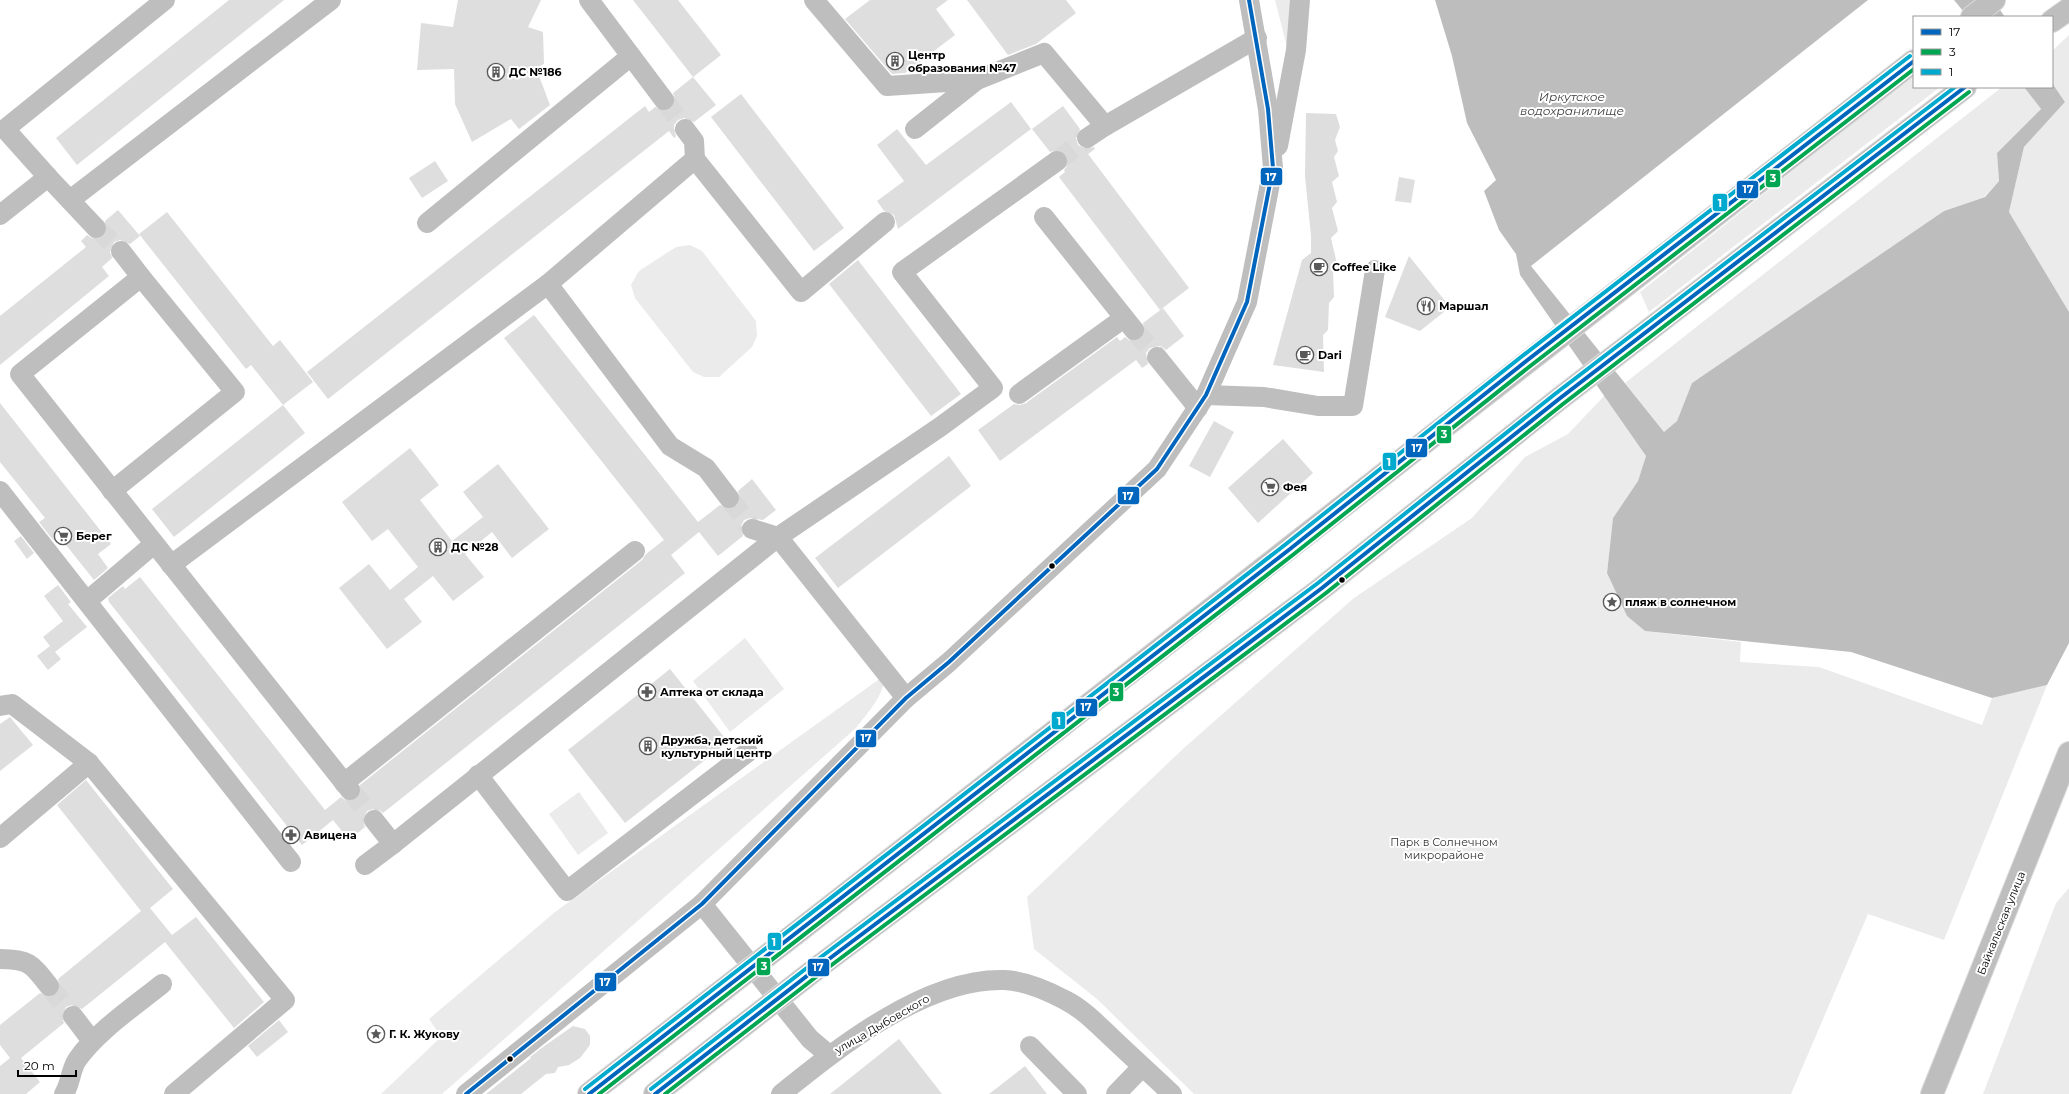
<svg xmlns="http://www.w3.org/2000/svg" width="2069" height="1094" viewBox="0 0 2069 1094" font-family="Montserrat,sans-serif">
  <style>
    .green { fill: #ebebeb }
    .water { fill: #bdbdbd }
    .building { fill: #dedede }
    .lines { fill: none; stroke-linecap: round; stroke-linejoin: round }
    .minor-tunnel { stroke: #d9d9d9; stroke-width: 20; stroke-dasharray: 20 10; stroke-linecap: butt }
    .major-casing { stroke: #dbdbdb; stroke-width: 24 }
    .minor { stroke: #bebebe; stroke-width: 20 }
    .major { stroke: #bebebe; stroke-width: 22 }
    .major-bridge-casing { stroke: #dbdbdb; stroke-width: 24; stroke-linecap: butt }
    .major-bridge { stroke: #bebebe; stroke-width: 22 }
    .bus-1-casing { stroke: #fff; stroke-width: 7 }
    .bus-2-casing { stroke: #fff; stroke-width: 7 }
    .bus-3-casing { stroke: #fff; stroke-width: 7 }
    .bus-1 { stroke: #0065bd; stroke-width: 4 }
    .bus-2 { stroke: #00a651; stroke-width: 4 }
    .bus-3 { stroke: #00a9ce; stroke-width: 4 }
    .bus-dot { fill: #000; stroke: #fff; stroke-width: 1.5 }
    .labels { text-anchor: middle; dominant-baseline: central; stroke-width: 4; stroke-linejoin: round; paint-order: stroke }
    .poi-label { font-size: 11px; font-weight: bold; fill: #000; stroke: #fff; text-anchor: start }
    .park-label { font-size: 11px; fill: #313131; stroke: #fff }
    .street-label { font-size: 11px; fill: #000; stroke: #fff }
    .water-label { font-size: 12px; font-style: italic; fill: #424242; stroke: #fff }
    .line-badge { stroke: #fff; stroke-width: 1.5 }
    .badge-label { font-size: 11px; text-anchor: middle; font-weight: bold; fill: #fff }
  </style>
  <rect width="100%" height="100%" fill="#fff"/>
  <g class="green">
    <path d="M1275,0H1293L1288,51Z"/>
    <path d="M2069,35V312L2009,212L2024,147L2065,102L2052,83V51Z"/>
    <path d="M1914,75V87H1940L1649,312L1640,292Z"/>
    <path d="M2002,87H2024L2041,109L1997,153L1999,181L1984,197L1944,211L1692,383L1677,421L1664,432L1625,383Z"/>
    <path d="M690,245L702,251L756,321L757,336L752,347L719,377H704L693,372L635,298L631,285L639,271L676,247Z"/>
    <path d="M1605,395L1646,456L1638,481L1613,518L1607,573L1627,616L1645,631L1741,642L1740,662L1819,667L1982,725L1992,698L2047,685L1944,940L1868,914L1791,1094H1194L1097,999L1034,949L1027,897L1184,748L1354,598L1472,518L1525,457L1568,434Z"/>
    <path d="M745,638L784,689L730,732L693,681Z"/>
    <path d="M885,675C884,696 868,712 856,728L442,1094H381L441,1037L429,1019L555,912Z"/>
    <path d="M579,792L608,833L578,855L549,814Z"/>
    <path d="M2069,888V1094H1983L2056,903Z"/>
  </g>
  <g class="water">
    <path d="M1435,0H1868L1531,266L1664,432L1677,421L1692,383L1944,211L1985,197L1999,181L1997,153L2041,109L2024,87H2052V83L2065,102L2024,147L2009,212L2069,312V643L2047,685L1992,698L1851,652L1645,631L1627,616L1607,573L1613,518L1638,481L1646,456L1520,275L1516,254L1499,230L1484,191L1496,180L1467,123L1452,56Z"/>
    <path d="M1954,0H1993L2005,17H1968Z"/>
  </g>
  <g class="building">
    <path d="M229,0H284L77,165L56,138Z"/>
    <path d="M458,0H541L528,27L543,32L544,64L536,68L550,105L519,129L511,119L472,142L455,104L454,69L417,70L421,23L453,27Z"/>
    <path d="M633,0H678L721,55L693,77Z"/>
    <path d="M870,0H948L936,9L955,35L905,73L892,74L845,19Z"/>
    <path d="M967,0H1066L1076,13L1036,44L1008,55Z"/>
    <path d="M693,77L716,105L694,122L684,118L678,120L674,125V131L676,136L674,138L669,131L328,399L307,372L645,106L649,112L655,107L665,111L671,109L675,99L673,93Z"/>
    <path d="M741,94L844,228L814,251L711,117Z"/>
    <path d="M1011,102L1031,129L898,229L894,215L884,211L877,201L904,181L877,145L897,129L926,165Z"/>
    <path d="M1063,106L1080,129L1076,138L1078,145L1087,149L1094,147L1095,149L1088,154L1189,288L1160,310L1059,177L1065,172L1064,170L1068,165L1067,155L1062,151L1056,150L1050,152L1032,129Z"/>
    <path d="M1306,113L1336,114L1340,127L1335,140L1338,151L1334,157L1339,176L1332,182L1337,202L1332,208L1338,231L1331,238L1337,264L1333,270L1334,297L1329,303L1328,330L1323,335L1324,372L1273,365L1302,260L1311,253V236L1305,176Z"/>
    <path d="M435,161L448,181L422,198L409,178Z"/>
    <path d="M1399,177L1415,180L1411,203L1395,201Z"/>
    <path d="M118,210L140,236L130,244L120,240L114,242L110,252L112,258L102,267L109,276L0,365V316L86,247L81,241L87,235L93,239L104,237L107,231L105,221Z"/>
    <path d="M167,212L273,346L280,340L313,382L283,405L251,365L246,369L139,234Z"/>
    <path d="M1409,256L1450,307L1420,331L1385,317Z"/>
    <path d="M858,260L961,394L931,416L829,284Z"/>
    <path d="M1163,308L1184,336L1166,350L1161,346L1150,348L1146,353L1148,364L1142,368L1136,360L1000,461L978,430L1014,404L1020,405L1026,403L1117,337L1120,341L1125,337L1130,341L1141,339L1145,334L1143,323Z"/>
    <path d="M534,315L698,522L720,505L730,509L736,507L740,497L738,491L752,479L776,510L763,520L750,518L744,520L741,526L743,536L718,556L699,532L671,555L685,573L383,813L379,810L373,809L367,811L363,821L365,827L349,840L333,820L302,845L109,602L108,598L123,586L125,589L140,577L325,810L341,797L346,801L357,799L361,794L360,785L642,560L646,554L664,540L504,338Z"/>
    <path d="M0,403L111,544L98,554L108,568L94,580L58,535L53,540L39,522L45,518L0,462Z"/>
    <path d="M283,405L305,433L174,537L152,509Z"/>
    <path d="M1214,421L1234,432L1210,477L1189,466Z"/>
    <path d="M1283,439L1313,473L1258,523L1228,488Z"/>
    <path d="M410,448L439,485L420,500L452,541L483,517L463,492L498,464L549,529L512,558L492,532L465,554L484,577L453,601L433,576L404,599L422,622L387,649L339,588L369,564L390,590L418,567L388,529L372,541L342,502Z"/>
    <path d="M949,456L971,486L838,588L815,558Z"/>
    <path d="M21,536L34,553L27,559L14,541Z"/>
    <path d="M58,585L71,602L68,604L87,627L55,652L61,659L48,670L37,656L50,646L43,637L63,621L44,596Z"/>
    <path d="M670,669L728,742L625,823L568,750Z"/>
    <path d="M10,717L33,745L0,771V724Z"/>
    <path d="M86,780L173,889L150,908L172,935L196,917L264,1002L234,1028L165,942L82,1009L72,1005L66,1007L62,1017L64,1023L21,1058L40,1082L26,1094H0V1066L10,1058L0,1045V1025L40,993L50,997L56,995L60,985L58,979L141,911L57,805Z"/>
    <path d="M279,1020L288,1032L257,1057L248,1046Z"/>
    <path d="M573,1026L585,1029L590,1036V1045L580,1058L569,1065L558,1067L555,1073L546,1074L521,1094H486L531,1058L530,1057L543,1047Z"/>
    <path d="M899,1039L942,1094H830Z"/>
    <path d="M1025,1066L1047,1094H989Z"/>
  </g>
  <g class="lines">
    <g class="minor-tunnel">
      <path d="M664,100L685,129"/>
      <path d="M1057,161L1087,138"/>
      <path d="M96,228L121,251"/>
      <path d="M1134,330L1157,357"/>
      <path d="M729,498L752,529"/>
      <path d="M350,790L374,820"/>
      <path d="M49,986L73,1016"/>
    </g>
    <defs>
      <g id="major">
        <path d="M1972,17L1994,0"/>
        <path d="M2052,21L2069,9"/>
        <path d="M795,934C1169,643 1540,351 1914,61"/>
        <path d="M821,965L1322,588L1559,399L1965,87"/>
        <path d="M589,1094L714,997"/>
        <path d="M655,1094L740,1028"/>
        <path d="M1932,1094L2069,753"/>
      </g>
    </defs>
    <use href="#major" class="major-casing"/>
    <g class="minor">
      <path d="M589,0L664,100"/>
      <path d="M814,0L887,86L977,80"/>
      <path d="M685,129L694,141L695,159L801,292L885,222"/>
      <path d="M915,129L977,80L1044,53L1105,126"/>
      <path d="M1087,138L1105,126L1257,38"/>
      <path d="M1278,146L1296,50L1300,0"/>
      <path d="M695,159L548,284L670,446L706,468L729,498"/>
      <path d="M70,200L331,0"/>
      <path d="M0,215L48,177"/>
      <path d="M1044,217L1134,330"/>
      <path d="M427,223L631,56"/>
      <path d="M96,228L48,177L5,129L165,0"/>
      <path d="M121,251L141,277L20,374L350,790"/>
      <path d="M1157,357L1198,408"/>
      <path d="M1019,394L1124,318"/>
      <path d="M1206,395L1264,397L1318,406H1353L1375,270"/>
      <path d="M0,491L291,862"/>
      <path d="M112,491L235,392L141,277"/>
      <path d="M752,529L778,537L940,427L993,388L902,272L1057,161"/>
      <path d="M171,565L548,284"/>
      <path d="M87,601L154,544"/>
      <path d="M0,706L12,704L89,763L285,1000L174,1094"/>
      <path d="M478,775L567,891L748,752"/>
      <path d="M344,783L635,551"/>
      <path d="M374,820L393,844L778,537L906,698"/>
      <path d="M0,838L89,763"/>
      <path d="M365,865L393,844"/>
      <path d="M702,904L810,1039L829,1055"/>
      <path d="M0,959C29,959 32,964 49,986"/>
      <path d="M73,1016L92,1041"/>
      <path d="M1030,1046L1077,1094"/>
      <path d="M64,1094C71,1083 70,1071 77,1060C96,1032 136,1005 162,984"/>
      <path d="M466,1094L702,904L906,698L949,662L1157,469L1206,395L1247,302L1273,168L1268,109L1249,0"/>
      <path d="M781,1094C839,1047 927,977 1005,980C1025,981 1048,991 1065,1000C1083,1009 1098,1025 1112,1038C1132,1057 1152,1075 1172,1094"/>
      <path d="M1116,1094L1142,1067"/>
    </g>
    <use href="#major" class="major"/>
    <defs>
      <g id="major-bridge">
        <path d="M714,997L795,934"/>
        <path d="M740,1028L821,965"/>
      </g>
    </defs>
    <use href="#major-bridge" class="major-bridge-casing"/>
    <use href="#major-bridge" class="major-bridge"/>
    <defs>
      <g id="bus-1">
        <path d="M466,1094L702,904L906,698L949,662L1157,469L1206,395L1247,302L1273,168L1268,109L1249,0"/>
        <path d="M589,1094L1290,549L1525,362L1914,61"/>
        <path d="M655,1094L821,965L1322,588L1559,399L1965,87"/>
      </g>
      <g id="bus-2">
        <path d="M599,1094L1294,554L1529,367L1914,69"/>
        <path d="M665,1094L825,970L1326,593L1563,404L1969,92"/>
      </g>
      <g id="bus-3">
        <path d="M585,1089L1286,544L1521,357L1910,56"/>
        <path d="M651,1089L817,960L1318,583L1555,394L1955,87"/>
      </g>
    </defs>
    <use href="#bus-1" class="bus-1-casing"/>
    <use href="#bus-2" class="bus-2-casing"/>
    <use href="#bus-3" class="bus-3-casing"/>
    <use href="#bus-1" class="bus-1"/>
    <use href="#bus-2" class="bus-2"/>
    <use href="#bus-3" class="bus-3"/>
  </g>
  <defs>
    <symbol id="building-ring" viewBox="-11 -11 22 22"><circle r="9.5" fill="#fff" stroke="#595959" stroke-width="1.5"/><path d="M-4-6H4V6H1V3H-1V6H-4ZM-2.5-4.3h1.7v1.8h-1.7ZM.8-4.3h1.7v1.8H.8ZM-2.5-1h1.7V.8h-1.7ZM.8-1h1.7V.8H.8Z" fill="#595959"/></symbol>
    <symbol id="cafe-ring" viewBox="-11 -11 22 22"><circle r="9.5" fill="#fff" stroke="#595959" stroke-width="1.5"/><path d="M-5.5-4.5H6V0H3Q3 3.5 0 3.5H-2.5Q-5.5 3.5-5.5 0ZM3-3.2v2h1.7v-2ZM-6 4.5H4V6H-6Z" fill="#595959"/></symbol>
    <symbol id="restaurant-ring" viewBox="-11 -11 22 22"><circle r="9.5" fill="#fff" stroke="#595959" stroke-width="1.5"/><path d="M-5-6h1v4h1v-4h1v4h1v-4h1v5L-1.5 .5V6h-2V.5L-5-1ZM5-6V6H3V1.5H1.5Q1.5-4 5-6Z" fill="#595959"/></symbol>
    <symbol id="supermarket-ring" viewBox="-11 -11 22 22"><circle r="9.5" fill="#fff" stroke="#595959" stroke-width="1.5"/><path d="M-6-5.5h2.5l.6 2H6L4.5 2H-2.5L-4.4-4H-6ZM-1.5 3.2a1.3 1.3 0 1 0 .1 0ZM3 3.2a1.3 1.3 0 1 0 .1 0Z" fill="#595959"/></symbol>
    <symbol id="sight-ring" viewBox="-11 -11 22 22"><circle r="9.5" fill="#fff" stroke="#595959" stroke-width="1.5"/><path d="M0-6L1.8-2.2L6-1.7L2.9 1.2L3.7 5.4L0 3.3L-3.7 5.4L-2.9 1.2L-6-1.7L-1.8-2.2Z" fill="#595959"/></symbol>
    <symbol id="pharmacy-ring" viewBox="-11 -11 22 22"><circle r="9.5" fill="#fff" stroke="#595959" stroke-width="1.5"/><path d="M-2-6h4v4h4v4h-4v4h-4v-4h-4v-4h4Z" fill="#595959"/></symbol>
  </defs>
  <g fill-rule="evenodd">
    <use href="#building-ring" x="885" y="51" width="20" height="20"/>
    <use href="#building-ring" x="486" y="62" width="20" height="20"/>
    <use href="#cafe-ring" x="1309" y="257" width="20" height="20"/>
    <use href="#restaurant-ring" x="1416" y="296" width="20" height="20"/>
    <use href="#cafe-ring" x="1295" y="345" width="20" height="20"/>
    <use href="#supermarket-ring" x="1260" y="477" width="20" height="20"/>
    <use href="#supermarket-ring" x="53" y="526" width="20" height="20"/>
    <use href="#building-ring" x="428" y="537" width="20" height="20"/>
    <use href="#sight-ring" x="1602" y="592" width="20" height="20"/>
    <use href="#pharmacy-ring" x="637" y="682" width="20" height="20"/>
    <use href="#building-ring" x="638" y="736" width="20" height="20"/>
    <use href="#pharmacy-ring" x="281" y="825" width="20" height="20"/>
    <use href="#sight-ring" x="366" y="1024" width="20" height="20"/>
  </g>
  <g class="bus-dot">
    <circle cx="1052" cy="566" r="3.5"/>
    <circle cx="1342" cy="580" r="3.5"/>
    <circle cx="510" cy="1059" r="3.5"/>
  </g>
  <g class="labels">
    <g class="poi-label">
      <text x="908" y="55">Центр<tspan x="908" dy="13">образования №47</tspan></text>
      <text x="509" y="72">ДС №186</text>
      <text x="1332" y="267">Coffee Like</text>
      <text x="1439" y="306">Маршал</text>
      <text x="1318" y="355">Dari</text>
      <text x="1283" y="487">Фея</text>
      <text x="76" y="536">Берег</text>
      <text x="451" y="547">ДС №28</text>
      <text x="1625" y="602">пляж в солнечном</text>
      <text x="660" y="692">Аптека от склада</text>
      <text x="661" y="740">Дружба, детский<tspan x="661" dy="13">культурный центр</tspan></text>
      <text x="304" y="835">Авицена</text>
      <text x="389" y="1034">Г. К. Жукову</text>
    </g>
    <g class="park-label">
      <text x="1444" y="842">Парк в Солнечном<tspan x="1444" dy="13">микрорайоне</tspan></text>
    </g>
    <g class="street-label">
      <text transform="translate(2001 923) rotate(-68)">Байкальская улица</text>
      <text transform="translate(882 1024) rotate(-30)">улица Дыбовского</text>
    </g>
    <g class="water-label">
      <text x="1572" y="96">Иркутское<tspan x="1572" dy="14">водохранилище</tspan></text>
    </g>
  </g>
  <g class="line-badge">
    <rect x="1260" y="167" width="23" height="19" rx="4" fill="#0065bd"/>
    <rect x="1765" y="169" width="16" height="19" rx="4" fill="#00a651"/>
    <rect x="1736" y="180" width="23" height="19" rx="4" fill="#0065bd"/>
    <rect x="1712" y="193" width="16" height="19" rx="4" fill="#00a9ce"/>
    <rect x="1436" y="425" width="16" height="19" rx="4" fill="#00a651"/>
    <rect x="1405" y="438" width="23" height="20" rx="4" fill="#0065bd"/>
    <rect x="1382" y="452" width="15" height="19" rx="4" fill="#00a9ce"/>
    <rect x="1117" y="486" width="23" height="19" rx="4" fill="#0065bd"/>
    <rect x="1109" y="682" width="15" height="20" rx="4" fill="#00a651"/>
    <rect x="1075" y="698" width="23" height="19" rx="4" fill="#0065bd"/>
    <rect x="1051" y="711" width="15" height="19" rx="4" fill="#00a9ce"/>
    <rect x="855" y="729" width="22" height="19" rx="4" fill="#0065bd"/>
    <rect x="767" y="932" width="15" height="19" rx="4" fill="#00a9ce"/>
    <rect x="756" y="957" width="15" height="19" rx="4" fill="#00a651"/>
    <rect x="807" y="958" width="23" height="19" rx="4" fill="#0065bd"/>
    <rect x="594" y="972" width="23" height="20" rx="4" fill="#0065bd"/>
  </g>
  <g class="badge-label">
    <text x="1271" y="181">17</text>
    <text x="1773" y="182">3</text>
    <text x="1748" y="193">17</text>
    <text x="1720" y="207">1</text>
    <text x="1444" y="438">3</text>
    <text x="1417" y="452">17</text>
    <text x="1389" y="466">1</text>
    <text x="1128" y="500">17</text>
    <text x="1116" y="696">3</text>
    <text x="1086" y="711">17</text>
    <text x="1059" y="725">1</text>
    <text x="866" y="742">17</text>
    <text x="774" y="946">1</text>
    <text x="764" y="970">3</text>
    <text x="818" y="971">17</text>
    <text x="605" y="986">17</text>
  </g>
  <rect x="1913" y="16" width="140" height="72" fill="#ffffff" stroke="#999999"/>
  <rect x="1921" y="29" width="20" height="6" fill="#0065bd" stroke="#999999"/>
  <text x="1949" y="36" font-size="12" fill="#000000">17</text>
  <rect x="1921" y="49" width="20" height="6" fill="#00a651" stroke="#999999"/>
  <text x="1949" y="56" font-size="12" fill="#000000">3</text>
  <rect x="1921" y="69" width="20" height="6" fill="#00a9ce" stroke="#999999"/>
  <text x="1949" y="76" font-size="12" fill="#000000">1</text>
  <path d="M18 1070v6h58v-6" fill="none" stroke="#000000" stroke-width="2"/>
  <text x="24" y="1070" font-size="12" fill="#000000" stroke="#ffffff" stroke-width="3" paint-order="stroke">20 m</text>
</svg>
